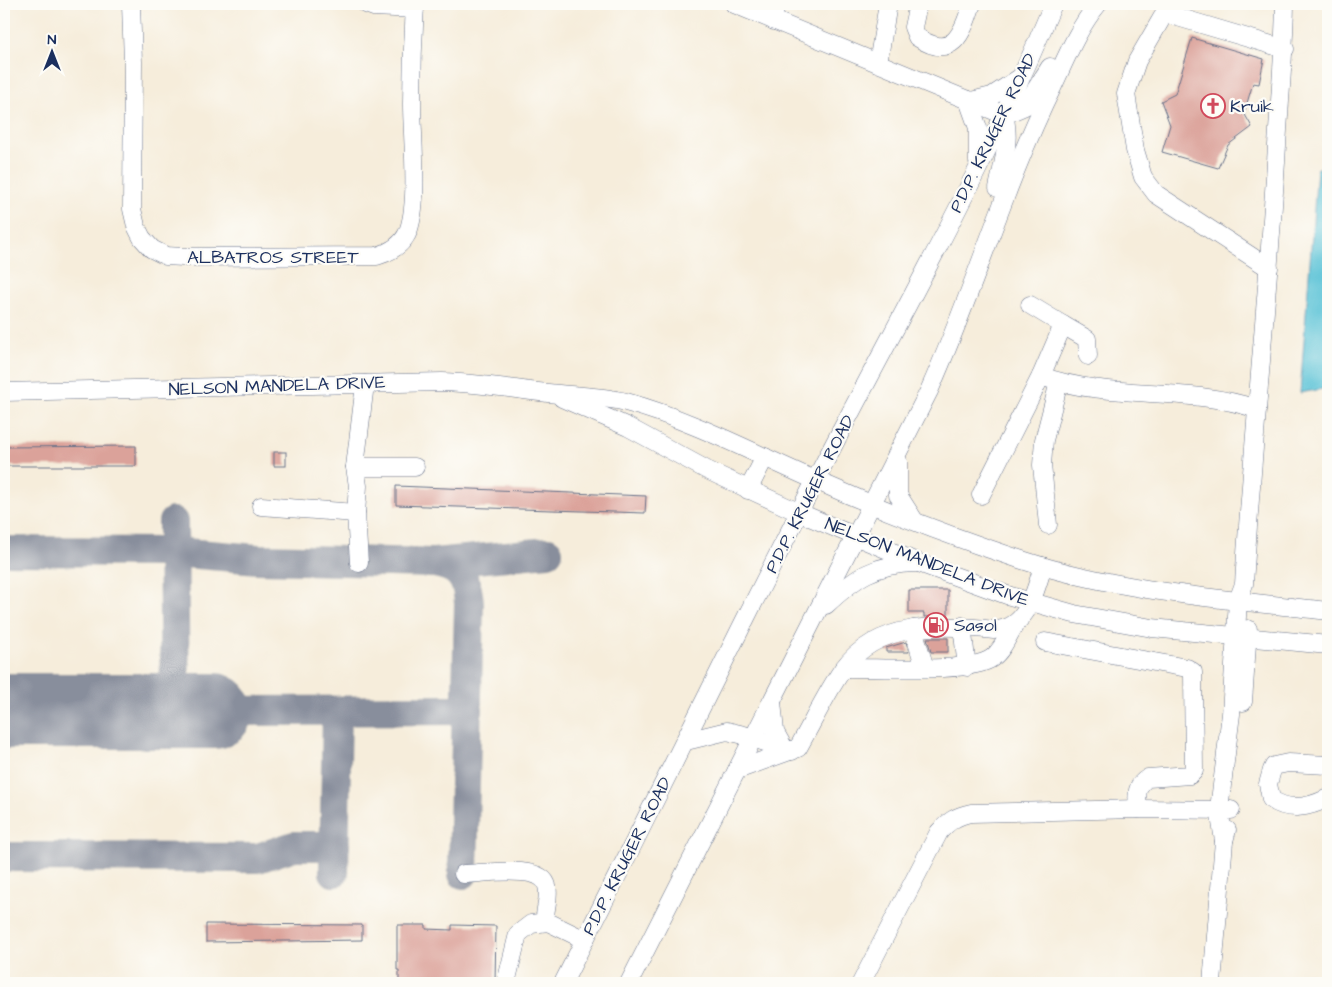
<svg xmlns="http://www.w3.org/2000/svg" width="1332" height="987" viewBox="0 0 1332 987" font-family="'Architects Daughter',sans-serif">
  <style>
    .water { fill: #5bc3d7; stroke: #3b799a }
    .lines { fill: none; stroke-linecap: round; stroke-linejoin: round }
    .taxiway { stroke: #888e9c; stroke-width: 30 }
    .runway { stroke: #888e9c; stroke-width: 76 }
    .building { fill: #dba29a }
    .minor-casing { stroke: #68728a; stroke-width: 19 }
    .minor { stroke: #fff; stroke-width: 18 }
    .labels { text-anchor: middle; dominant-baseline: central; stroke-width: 4.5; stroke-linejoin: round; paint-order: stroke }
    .poi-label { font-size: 18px; fill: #1b2f5e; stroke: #fdfcf7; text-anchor: start }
    .street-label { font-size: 18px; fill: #1b2f5e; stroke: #fdfcf7 }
  </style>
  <rect width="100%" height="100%" fill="#fdfcf7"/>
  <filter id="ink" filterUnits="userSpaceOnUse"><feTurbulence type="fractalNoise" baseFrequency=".02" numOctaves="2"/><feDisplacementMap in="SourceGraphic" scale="10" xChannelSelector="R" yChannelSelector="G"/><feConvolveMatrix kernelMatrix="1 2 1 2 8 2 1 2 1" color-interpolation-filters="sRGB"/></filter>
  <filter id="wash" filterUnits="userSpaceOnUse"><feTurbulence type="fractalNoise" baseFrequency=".0096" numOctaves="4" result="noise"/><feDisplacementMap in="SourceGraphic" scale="20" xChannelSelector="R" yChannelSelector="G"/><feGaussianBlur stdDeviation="1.12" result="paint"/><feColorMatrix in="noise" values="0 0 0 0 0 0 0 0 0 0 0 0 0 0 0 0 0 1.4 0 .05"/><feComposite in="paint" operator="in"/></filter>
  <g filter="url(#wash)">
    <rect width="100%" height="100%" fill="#f6eddb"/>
    <path class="water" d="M1328,164V388L1300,393L1317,169Z"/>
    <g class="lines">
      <g class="taxiway">
        <path d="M173,522L175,711"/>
        <path d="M4,551L173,552L258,559L434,563C459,567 467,577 469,603L463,874"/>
        <path d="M434,563L548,552"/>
        <path d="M215,711L468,710"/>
        <path d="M4,857L258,858L294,846H335"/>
        <path d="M334,872L337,711"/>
      </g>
      <path class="runway" d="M4,711H215"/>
    </g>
    <g id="blocks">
      <g class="building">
        <path d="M1192,38L1264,59L1259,84L1253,83L1244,113L1252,127L1228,145L1218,168L1162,152L1170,125L1161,101L1175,94Z"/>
        <path d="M136,446V466H4V447Z"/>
        <rect x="274" y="452" width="12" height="14"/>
        <path d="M396,486L646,496L645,513L396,505Z"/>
        <path d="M909,590H948V616L924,617V613H909Z"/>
        <path d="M927,638H948V652H931Z"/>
        <path d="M906,642L909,652H886V648Z"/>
        <path d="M206,924L362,925V940L206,942Z"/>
        <path d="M397,925H426V929L452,930V925L496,926L495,983H399V970H397Z"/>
      </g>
    </g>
  </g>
  <g filter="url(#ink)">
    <use href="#blocks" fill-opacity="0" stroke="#68728a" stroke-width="1"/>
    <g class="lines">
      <defs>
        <g id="minor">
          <path d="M131,4L133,62L132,209L136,226L142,238L152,249L166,256L183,257L377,256C390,252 401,246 407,234C420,205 412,137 412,104C412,70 413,37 415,4"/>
          <path d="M366,4L374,7L415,9"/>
          <path d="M734,4L1004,115L1025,106L1050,67"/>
          <path d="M918,4L913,27L917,37C953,61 962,34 972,4"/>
          <path d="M1170,4L1137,61L1126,94L1135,150L1143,177L1156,194L1269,268"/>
          <path d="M1164,13L1285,49"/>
          <path d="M774,21L775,4"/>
          <path d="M878,63L888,4"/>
          <path d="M968,100L978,128V162"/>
          <path d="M971,101L992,96L1021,77"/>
          <path d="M998,188C1003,163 1011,140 1004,115"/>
          <path d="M1030,305L1063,325L1041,376C1110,401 1187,385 1257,409"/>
          <path d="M1063,325L1087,339L1088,356"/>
          <path d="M4,392L442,382C478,383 513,389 548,393C574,396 601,396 626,402C692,420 753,453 815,480C882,510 952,537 1022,560C1121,592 1226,599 1328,611"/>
          <path d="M562,398L628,427L707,470L800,513L919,563L1007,595L1074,614L1152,628L1328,645"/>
          <path d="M898,461V495L914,520"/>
          <path d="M355,467H415"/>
          <path d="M748,490L765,457"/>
          <path d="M981,495L1041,376"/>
          <path d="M261,506L356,513"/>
          <path d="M1048,525L1042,465L1044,440L1059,382"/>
          <path d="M359,563L356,513L358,486L355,467L365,384"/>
          <path d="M826,605C856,577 874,564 916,563"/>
          <path d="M962,626L967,667"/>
          <path d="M913,629L925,668"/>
          <path d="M1045,642L1187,668L1193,672L1194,771L1190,775L1148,778C1135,785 1137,796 1138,809"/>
          <path d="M844,668C875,667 970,674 992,658C1002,651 1008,636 1014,626"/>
          <path d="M772,702L775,732L785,750"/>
          <path d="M1243,702L1248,629"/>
          <path d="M686,741L727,731L744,735L792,751"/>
          <path d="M1328,765L1288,763L1274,766L1272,770L1268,784L1271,799C1288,812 1310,807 1328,798"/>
          <path d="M737,770L798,748C813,722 826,693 843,669C878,621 943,624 994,630C1027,630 1035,592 1043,566"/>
          <path d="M1224,841L1219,809L1231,714L1238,600L1244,584C1253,443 1267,303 1276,162C1279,109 1284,57 1285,4"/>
          <path d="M463,874C482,874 542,863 547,886C550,896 545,908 545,918L548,922L585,940"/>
          <path d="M506,983L518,934L531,924L548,922"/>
          <path d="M563,983C649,815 731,645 817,477C898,320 986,167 1053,4"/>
          <path d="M629,983L929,391C974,291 1004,185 1053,86C1066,58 1078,28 1098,4"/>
          <path d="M861,983L939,832C949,821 956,816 971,813L1138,809L1231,810"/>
          <path d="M1212,983L1224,841L1227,830"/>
        </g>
      </defs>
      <use href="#minor" class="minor-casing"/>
      <use href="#minor" class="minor"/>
    </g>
  </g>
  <defs>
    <symbol id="church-ring" viewBox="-11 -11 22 22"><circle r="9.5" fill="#fdfcf7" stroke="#d1495b" stroke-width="1.5"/><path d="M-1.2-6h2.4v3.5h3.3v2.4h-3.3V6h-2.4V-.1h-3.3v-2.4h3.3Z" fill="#d1495b"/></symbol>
    <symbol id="fuel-ring" viewBox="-11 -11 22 22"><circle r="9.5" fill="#fdfcf7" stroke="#d1495b" stroke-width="1.5"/><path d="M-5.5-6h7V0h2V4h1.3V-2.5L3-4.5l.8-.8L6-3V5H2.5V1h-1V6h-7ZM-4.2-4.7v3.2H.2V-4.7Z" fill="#d1495b"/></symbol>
  </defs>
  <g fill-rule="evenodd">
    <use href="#church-ring" x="1199" y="92" width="28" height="28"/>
    <use href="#fuel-ring" x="922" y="611" width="28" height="28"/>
  </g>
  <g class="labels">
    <g class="poi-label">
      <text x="1230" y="106">Kruik</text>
      <text x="954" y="625">Sasol</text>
    </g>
    <g class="street-label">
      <text transform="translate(993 133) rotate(-64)">P.D.P. KRUGER ROAD</text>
      <text x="273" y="257">ALBATROS STREET</text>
      <text transform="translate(277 386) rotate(-2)">NELSON MANDELA DRIVE</text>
      <text transform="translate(810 494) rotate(-63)">P.D.P. KRUGER ROAD</text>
      <text transform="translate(927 562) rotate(21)">NELSON MANDELA DRIVE</text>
      <text transform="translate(627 856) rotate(-63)">P.D.P. KRUGER ROAD</text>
    </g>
  </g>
  <rect width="1332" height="987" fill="none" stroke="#fdfcf7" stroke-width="20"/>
  <g transform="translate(52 52)" stroke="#fdfcf7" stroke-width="4" paint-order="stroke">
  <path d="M0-4L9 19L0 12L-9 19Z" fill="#1b2f5e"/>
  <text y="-8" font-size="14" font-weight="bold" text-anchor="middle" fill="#1b2f5e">N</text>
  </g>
</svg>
